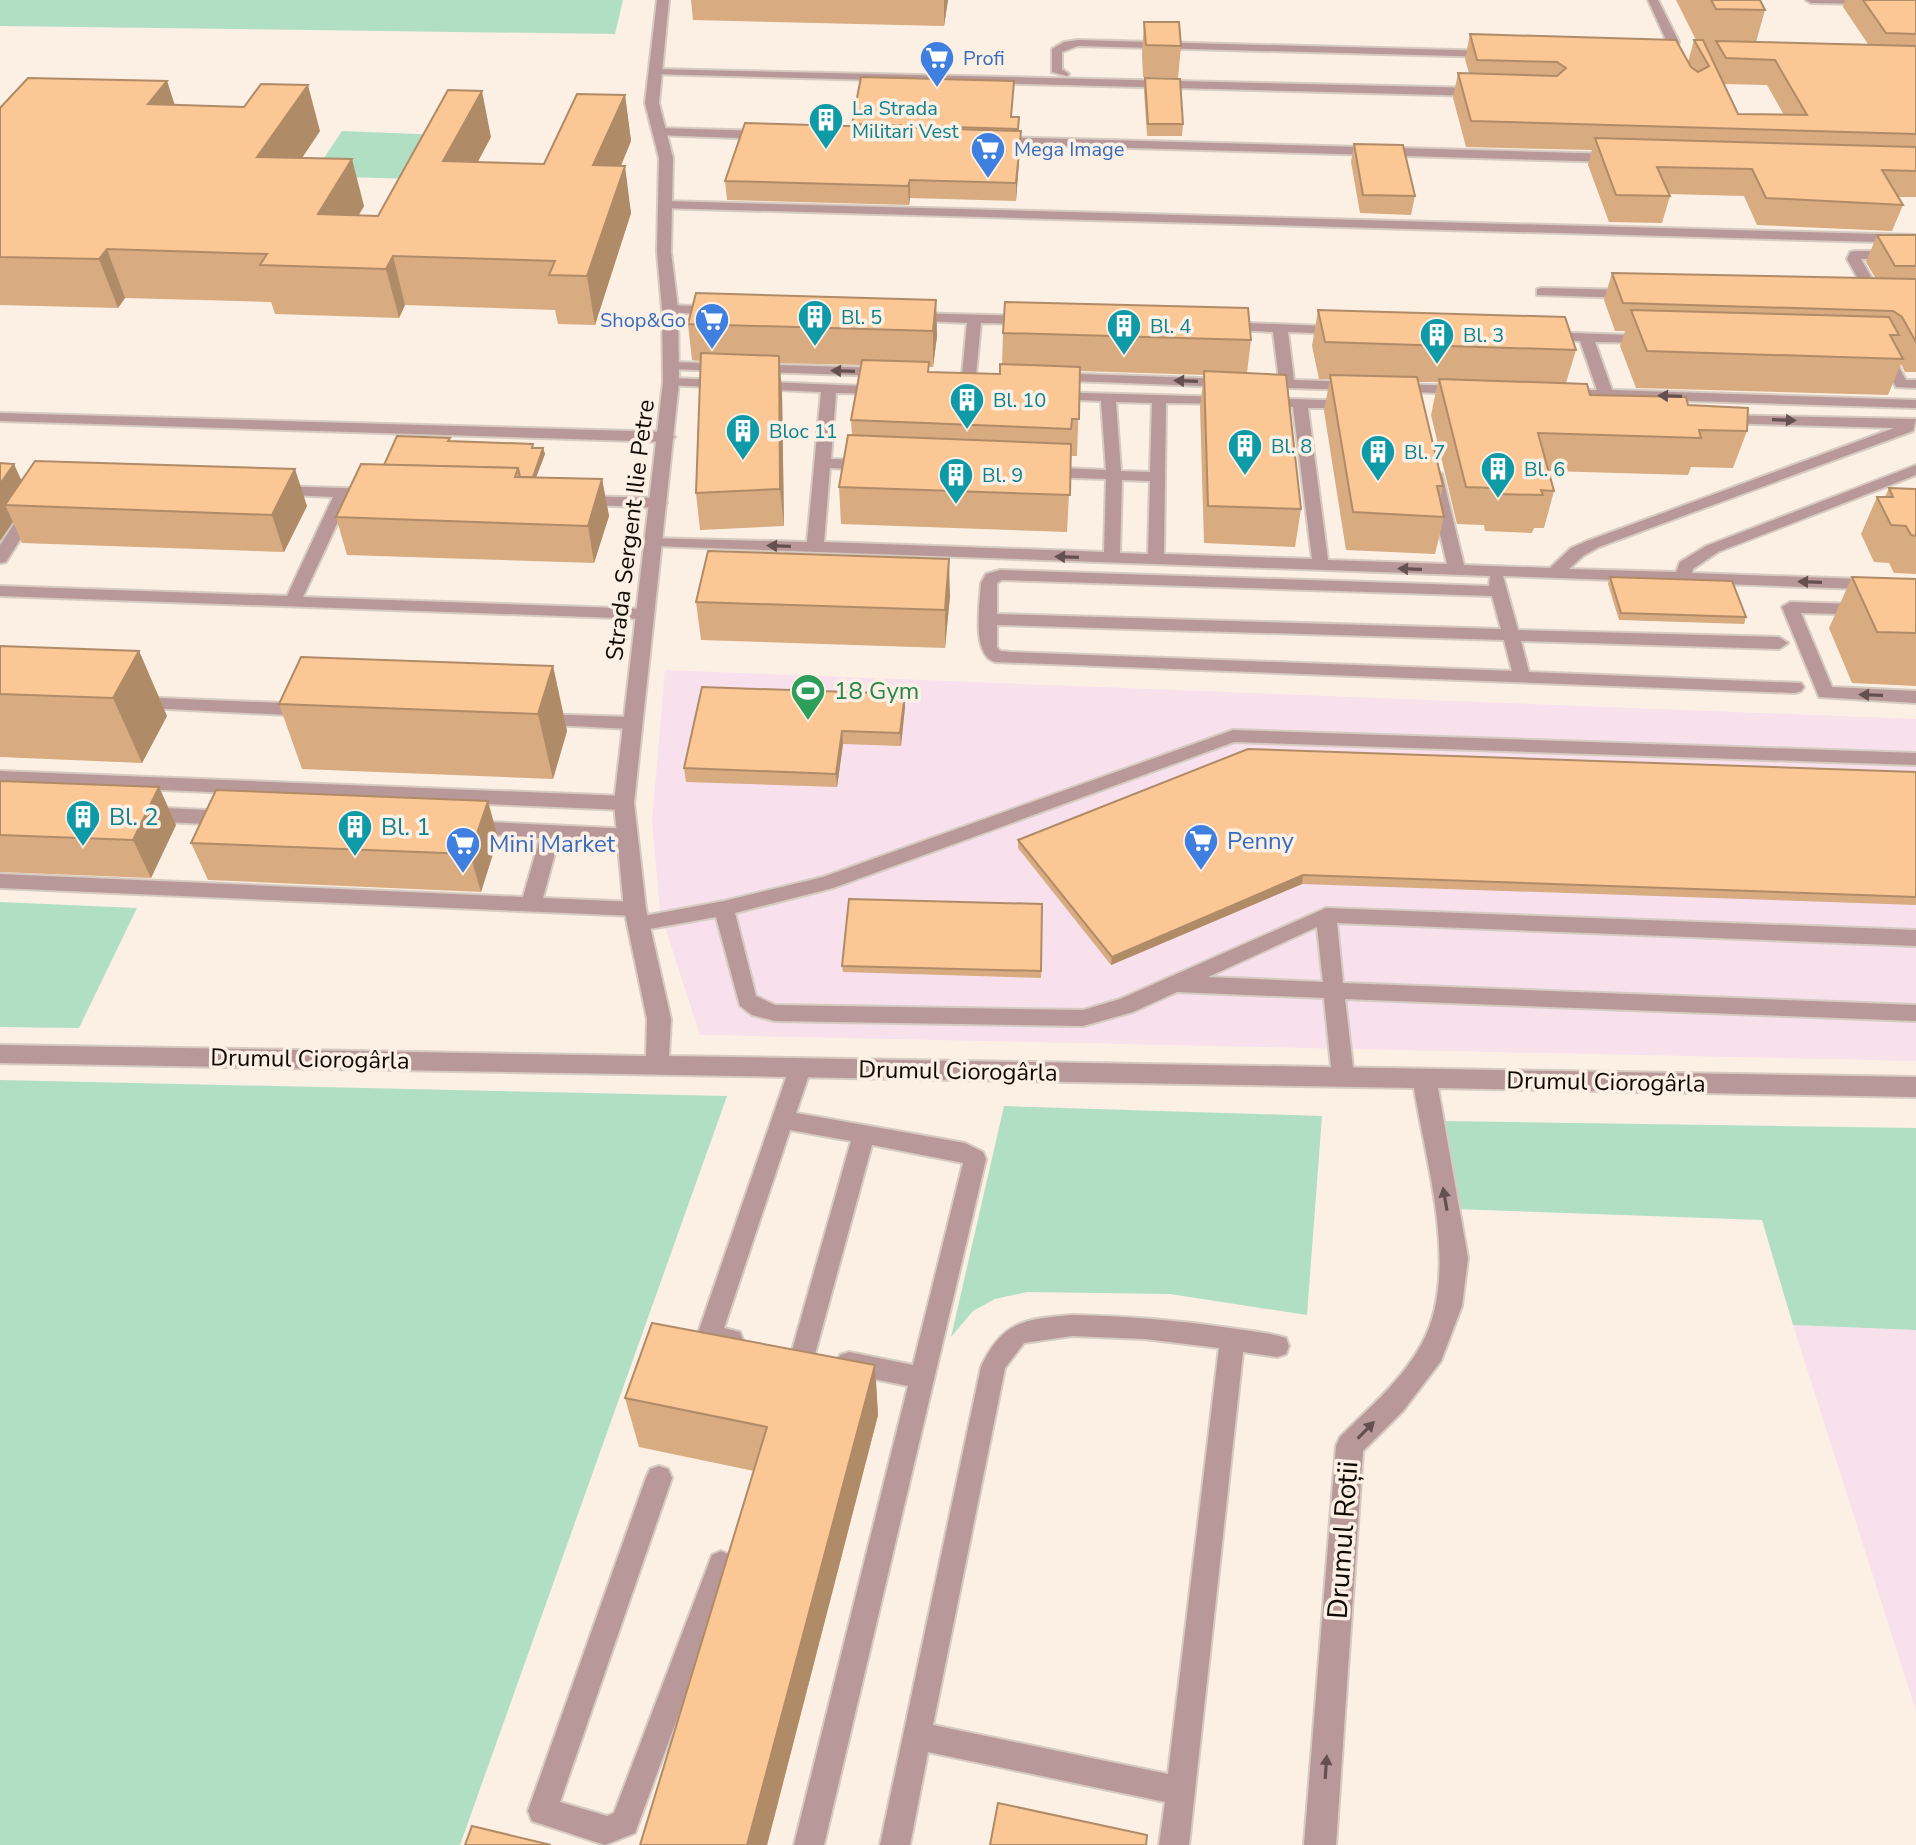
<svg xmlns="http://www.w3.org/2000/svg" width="1916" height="1845" viewBox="0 0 1916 1845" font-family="'Nunito Sans',sans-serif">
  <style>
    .commercial { fill: #f8e1ec }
    .green { fill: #b0dfc4 }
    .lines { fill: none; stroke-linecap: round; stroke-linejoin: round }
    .service-casing { stroke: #d6cbc1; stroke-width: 4 }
    .minor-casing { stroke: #d6cbc1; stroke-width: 4 }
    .service { fill: #b99899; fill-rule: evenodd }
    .minor { fill: #b99899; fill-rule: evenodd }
    .wall { fill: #d8ab80; fill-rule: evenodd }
    .shaded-wall { fill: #b08b68 }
    .building { fill: #fbc795; stroke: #b08b68; stroke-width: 2 }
    .oneway { fill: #64514f }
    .labels { text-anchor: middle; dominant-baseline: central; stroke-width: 7; stroke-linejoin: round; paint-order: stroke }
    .far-shop-label { font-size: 20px; fill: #366cbe; stroke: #fcf0e5; text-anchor: start }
    .far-culture-label { font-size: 20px; fill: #0d838f; stroke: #fcf0e5; text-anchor: start }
    .street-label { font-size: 24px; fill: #100a05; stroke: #fcf0e5 }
    .leisure-label { font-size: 24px; fill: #27864d; stroke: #fcf0e5; text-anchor: start }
    .culture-label { font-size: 24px; fill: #0d838f; stroke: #fcf0e5; text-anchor: start }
    .shop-label { font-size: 24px; fill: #366cbe; stroke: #fcf0e5; text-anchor: start }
    .near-street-label { font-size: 28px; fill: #100a05; stroke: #fcf0e5 }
  </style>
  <rect width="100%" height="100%" fill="#fcf0e5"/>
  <g class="commercial">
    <path d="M665,670L1916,719V1061L700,1035L660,912L652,821Z"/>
    <path d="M1793,1325L1916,1330V1711Z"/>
  </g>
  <g class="green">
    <path d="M0,0H623L615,34L0,26Z"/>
    <path d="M342,131L441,135L414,179L312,176Z"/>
    <path d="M0,902L137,908L79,1028L0,1027Z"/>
    <path d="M0,1080L727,1096L460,1845H0Z"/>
    <path d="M1004,1106L1322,1116L1307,1315L1170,1294L1027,1292L995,1299L973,1311L951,1337Z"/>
    <path d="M1440,1121L1916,1128V1330L1793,1325L1762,1220L1454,1209Z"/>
  </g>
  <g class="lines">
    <defs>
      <g id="service">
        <path d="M1648,0H1658L1679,42L1677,44L1667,42Z"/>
        <path d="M1806,0H1916V5L1811,3Z"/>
        <path d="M1078,40L1492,51L1498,54L1492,57L1078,46L1062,52V69L1069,74L1067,76L1052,72V49L1064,42Z"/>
        <path d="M655,69L1479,88L1485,92L1479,96L651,74V70Z"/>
        <path d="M659,128L767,131L773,135L767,139L655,135L653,132Z"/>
        <path d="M995,137L1615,154L1621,158L1615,162L991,144L989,141Z"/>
        <path d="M665,201L1916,235V243L660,208V202Z"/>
        <path d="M1855,251H1916V259H1861L1884,300L1877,304L1870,300L1847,259L1850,252Z"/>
        <path d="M1542,288L1630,290L1637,294L1630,298L1537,295V289Z"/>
        <path d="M670,305L718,307L725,311L718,315L665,312L663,309Z"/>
        <path d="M910,313L1030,316L1037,320L1030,324L981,323L976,375L969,379L962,375L967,323L905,320L903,317Z"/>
        <path d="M1226,322L1347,327V333L1342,334L1288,332L1294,380L1356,382L1363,386L1356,390L1255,387V381L1279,380L1273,332L1221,329V323Z"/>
        <path d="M1546,332L1655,336L1657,339L1650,343L1595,342L1612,390L1916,400V408L1564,397L1557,393L1559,390H1597L1580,341L1541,339L1539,336Z"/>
        <path d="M1885,350L1890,351L1906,380H1916V388L1896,387L1878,354Z"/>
        <path d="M671,362L884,368L891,372L884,376L666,369L664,366Z"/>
        <path d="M1052,373L1228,379L1235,383L1228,387L1047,380V374Z"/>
        <path d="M671,378L888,387V393L883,394L836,393L831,459L870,460L878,465L870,470L830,468L824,542L1104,552L1106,479L1042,477L1034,472L1042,467L1106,470L1101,401L1055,399L1050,398V392L1227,397L1232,398V404L1166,403L1164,554L1312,559L1293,407L1263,406L1256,402L1263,398L1351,401L1356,402V408H1308L1328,560L1447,564L1426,474L1434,469L1442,474L1464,565L1550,568L1571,548L1587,541L1894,428L1722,423L1717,421V415L1916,419L1913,431L1599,547L1583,556L1569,569L1676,572L1680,562L1706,546L1916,465V475L1718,552L1693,569L1692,573L1916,581V591L1503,576L1518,630L1779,637L1788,643L1779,649L1521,641L1529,672L1801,683L1804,687L1801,691L1795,693L995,662C971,654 980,604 981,583L986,574L1000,570L1489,586L1490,576L654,546L646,541L648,538L807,542L821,392L666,385V379ZM1116,402L1152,403L1150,472L1121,471ZM1122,480L1150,481L1148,554L1120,553ZM1002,580L1492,596L1501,629L997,614V583ZM997,625L1504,640L1512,671L1011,652L1000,651L997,647Z"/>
        <path d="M1392,384L1464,386L1471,390L1464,394L1387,391L1385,388Z"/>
        <path d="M0,413L667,432L675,437L667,442L0,421Z"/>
        <path d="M275,486L375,489L383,494L375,499L349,498L303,597L645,609L653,614L645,619L0,596V586L287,596L333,497L269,494L267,491Z"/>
        <path d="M579,496L659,498L667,503L659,508L573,504V498Z"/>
        <path d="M31,505L39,510L6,562L0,563V545L25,507Z"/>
        <path d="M1790,602L1916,606V616L1801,613L1832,687L1916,691V703L1819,697L1782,607Z"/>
        <path d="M135,697L307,704L316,710L307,716L129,707L126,703Z"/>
        <path d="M539,714L631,717L640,723L631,729L533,724L530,720Z"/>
        <path d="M1233,730L1916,753V765L1234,742L833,888L735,913L756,996L775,1005L1083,1010L1120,999L1326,908L1916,930V946L1337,923L1343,983L1916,1005V1021L1345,999L1354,1076L1351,1082L1343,1085L1335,1082L1332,1076L1324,998L1177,992L1133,1012L1083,1026L775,1021L752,1015L740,1006L716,917L638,931L631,929L628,924L631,919L638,917L724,901L823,877ZM1317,927L1323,982L1208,977Z"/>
        <path d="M0,771L624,796L633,803L624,810L0,783Z"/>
        <path d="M144,807L228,811L237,818L228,825L144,821L135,814Z"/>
        <path d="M468,821L632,829L635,834L632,839L625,841L559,838L543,898L635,902L642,904L645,909L642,914L635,916L0,888V874L523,897L540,838L461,833L458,828Z"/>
        <path d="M800,1060L808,1063L811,1069L796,1113L965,1143L983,1152L986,1159L824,1845H794L908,1386L849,1374L840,1371L837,1363L840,1355L849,1352L913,1365L963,1163L872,1145L815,1354L812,1362L803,1365L794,1362L791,1354L851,1141L790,1130L724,1328L740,1332L743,1340L740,1348L731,1351L700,1344L697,1336L789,1069L792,1063Z"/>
        <path d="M1072,1315C1125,1316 1177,1320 1230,1328C1248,1331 1268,1332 1286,1338L1289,1346L1286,1354L1277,1357L1243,1352L1189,1845H1159L1165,1802L928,1752L910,1845H880L981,1367C1002,1321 1025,1319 1072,1315ZM1072,1336L1145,1339L1219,1348L1168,1774L933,1725L1005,1368L1024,1343Z"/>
        <path d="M659,1466L668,1469L672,1478L560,1802L607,1816L614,1813L712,1555L721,1551L730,1555L734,1564L635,1833L605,1845L532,1821L528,1811L646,1478L650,1469Z"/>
      </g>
      <path id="minor" d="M657,0H669L659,103L673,158L671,252L678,309L679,382L634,803L646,909L671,1019L669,1056L1916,1077V1097L1438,1088L1468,1258L1462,1306L1441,1361L1403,1411L1363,1451L1336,1845H1304L1336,1446L1340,1437C1368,1409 1402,1380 1421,1345C1461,1275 1426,1164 1414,1088L0,1063V1045L646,1056L647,1019L624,909L614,803L663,382L662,309L657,252L659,158L645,103Z"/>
    </defs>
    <use href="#service" class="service-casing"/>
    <use href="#minor" class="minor-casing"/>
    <use href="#service" class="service"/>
    <use href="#minor" class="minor"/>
  </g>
  <g class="wall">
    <path d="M691,0H948L944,26L693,20Z"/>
    <path d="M1676,0H1760L1765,10L1756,42L1868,44L1843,7L1845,0H1916V197H1898L1903,205L1892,231L1757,225L1744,196L1669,194L1670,196L1662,223L1609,222L1588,165L1592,150L1466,147L1453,98L1458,73H1469L1465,59L1470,34L1688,62L1694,40H1696ZM1724,84L1767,85L1784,115L1738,114Z"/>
    <path d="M1144,22L1181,46L1178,78L1143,77L1142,54Z"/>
    <path d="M861,77L1011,117H1019L1018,130L1020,148L1016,201L910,198L909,205L727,200L725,181L852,126Z"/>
    <path d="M1145,78L1183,124L1182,136H1147L1144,90Z"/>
    <path d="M167,81L174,105L320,131L302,158L364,206L359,215L378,216L491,137L477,162L544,164L625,95L631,141L621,166L631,213L595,325L558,324L555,310L405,305L399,318L275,314L271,302L125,298L118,308L0,305V108Z"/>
    <path d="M1354,144L1415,196L1411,215L1360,213L1351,162Z"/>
    <path d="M1877,235H1916V372H1905L1901,364L1888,395L1636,388L1620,346L1625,331H1615L1604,300L1612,273L1876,279L1866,262Z"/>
    <path d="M936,300L937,336L933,367H929V372L1000,374L1002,364L1003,333L1251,340L1247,373L1301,509L1295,547L1204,543L1200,407L1204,375L1080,371L1077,456H1071L1067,532L841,524L839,487L852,435L851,420L861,365L779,363L782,392L784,526L700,530L696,493L701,361L692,360L688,324Z"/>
    <path d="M1318,310L1576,350L1566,383L1590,395L1688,405L1747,431L1733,468L1691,467L1688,475L1549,471L1554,491L1544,528H1534L1532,533L1485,531L1484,525L1457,524L1431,415L1438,382H1418L1443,486L1440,500L1444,517L1435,554L1346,550L1324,411L1330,379H1319L1312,346Z"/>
    <path d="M451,441L543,448L545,454L536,477L602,479L609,516L594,563L347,555L336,517L384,465Z"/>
    <path d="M0,463L22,480L307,506L284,552L22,543L13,522L0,541Z"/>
    <path d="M1889,488L1916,489V574L1894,573L1889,563L1874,562L1861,534L1877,497H1885Z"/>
    <path d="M1610,577L1746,617L1744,624L1619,620L1608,584Z"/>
    <path d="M1852,577L1916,579V686L1852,683L1829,628Z"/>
    <path d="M950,596L945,648L701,640L696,602Z"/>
    <path d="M0,646L139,651L167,716L142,763L0,757Z"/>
    <path d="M553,666L567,731L553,779L302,769L279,704Z"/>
    <path d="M905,694V707L901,746L843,744L837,787L686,782L684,768Z"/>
    <path d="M1916,772V905L1302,884L1111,965L1018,848V840Z"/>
    <path d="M0,781L159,787L176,825L151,878L0,872Z"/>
    <path d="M498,838L481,892L208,880L191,843Z"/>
    <path d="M1042,904L1041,978L843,972L842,966Z"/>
    <path d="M875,1365L878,1415L767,1845H640L754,1471L639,1447L625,1398Z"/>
  </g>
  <g class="shaded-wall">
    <path d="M944,0H948L944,26Z"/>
    <path d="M167,81L182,127L148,104Z"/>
    <path d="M308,85L320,131L271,204L257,157Z"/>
    <path d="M482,91L491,137L453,209L443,161Z"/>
    <path d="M625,95L631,141L601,213L593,165Z"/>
    <path d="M1021,131L1020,148L1016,201V183Z"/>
    <path d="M352,159L364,206L331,262L318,214Z"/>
    <path d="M625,166L631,213L595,325L587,276Z"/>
    <path d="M910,180V198L909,205L908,186Z"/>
    <path d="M107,249L125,298L118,308L99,259Z"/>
    <path d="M393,256L405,305L399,318L386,269Z"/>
    <path d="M936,300L937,336L933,367V331Z"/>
    <path d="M779,356L782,392L784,526L780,489Z"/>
    <path d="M543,448L545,454L531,491L530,484Z"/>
    <path d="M14,464L29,497L5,505L13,522L0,541V484Z"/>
    <path d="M295,469L307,506L284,552L272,515Z"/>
    <path d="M602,479L609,516L594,563L588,526Z"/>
    <path d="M949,559L950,596L945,648V610Z"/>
    <path d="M139,651L167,716L142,763L113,698Z"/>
    <path d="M553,666L567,731L553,779L538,714Z"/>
    <path d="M905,694V707L901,746L900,733Z"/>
    <path d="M842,731L843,744L837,787L836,774Z"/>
    <path d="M159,787L176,825L151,878L133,840Z"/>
    <path d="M488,801L498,838L481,892L470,854Z"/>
    <path d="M1303,875L1302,884L1111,965L1112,957Z"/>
    <path d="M875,1365L878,1415L767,1845H747Z"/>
  </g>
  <g class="building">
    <path d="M1711,0H1760L1765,10L1716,9Z"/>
    <path d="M1863,0H1916V34L1886,33Z"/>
    <path d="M1144,22H1179L1181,46L1146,45Z"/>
    <path d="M1470,34L1676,40L1691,67L1698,72L1709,66L1694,40H1703L1738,114L1807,115L1775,60L1726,58L1716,41L1916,46V134L1471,121L1458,73L1557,76L1566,68L1557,62L1477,60Z"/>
    <path d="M861,77L1014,81L1011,117H1019L1018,129L852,124Z"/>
    <path d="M28,78L167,81L148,104L244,107L261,84L308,85L257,157L352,159L318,214L378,216L448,90L482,91L443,161L544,164L577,94L625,95L593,165L625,166L587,276L549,275L555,261L393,256L386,269L260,265L267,254L107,249L99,259L0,257V108Z"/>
    <path d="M1145,78L1180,79L1183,124H1148Z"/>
    <path d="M745,123L1021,131L1016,183L910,180L908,186L725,181Z"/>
    <path d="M1595,138L1916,147V171L1882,170L1903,205L1766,198L1752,169L1657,167L1670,196L1616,195Z"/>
    <path d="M1354,144L1403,145L1415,196L1363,195Z"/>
    <path d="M1877,235H1916V266H1895Z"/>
    <path d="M1612,273L1916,279V342L1902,317L1893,311L1623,303Z"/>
    <path d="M696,293L936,300L933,331L688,324Z"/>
    <path d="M1005,302L1248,308L1251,340L1003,333Z"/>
    <path d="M1318,310L1565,317L1576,350L1325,342Z"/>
    <path d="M1631,310L1889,317L1899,335H1890L1903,359L1647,351Z"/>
    <path d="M701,353L779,356L780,489L696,493Z"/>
    <path d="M862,360L929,362L928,372L1000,374V364L1080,367L1079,419H1072L1071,429L851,420Z"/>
    <path d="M1204,371L1286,375L1301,509L1208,506Z"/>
    <path d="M1330,375L1417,377L1443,486H1437L1444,517L1353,512Z"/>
    <path d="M1439,379L1587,384L1590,395L1686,397L1688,405L1748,408L1747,431L1699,430L1701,438L1538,433L1554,491L1541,490L1543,495L1495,494L1493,488L1466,487Z"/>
    <path d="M848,435L1071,444L1070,495L839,487Z"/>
    <path d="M397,436L450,438L448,441L533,444L532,448H543L533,477H520L518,468L384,465Z"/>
    <path d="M35,461L295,469L272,515L5,505Z"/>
    <path d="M0,463L14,464L0,484Z"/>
    <path d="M361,464L518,468L515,477L602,479L588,526L336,517Z"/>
    <path d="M1889,488L1916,489V536L1911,535L1906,526L1891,525L1877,497H1893Z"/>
    <path d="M708,551L949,559L945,610L696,602Z"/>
    <path d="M1610,577L1732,581L1746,617L1621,613Z"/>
    <path d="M1852,577L1916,579V633L1877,632Z"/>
    <path d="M0,646L139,651L113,698L0,694Z"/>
    <path d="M301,657L553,666L538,714L279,704Z"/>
    <path d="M702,687L905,694L900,733L842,731L836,774L684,768Z"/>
    <path d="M1248,749L1916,772V897L1303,875L1112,957L1018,840Z"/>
    <path d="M0,781L159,787L133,840L0,835Z"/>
    <path d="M216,790L488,801L470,854L191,843Z"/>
    <path d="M849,899L1042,904L1041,971L842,966Z"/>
    <path d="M652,1323L875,1365L747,1845H640L767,1427L625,1398Z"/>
    <path d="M998,1803L1147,1835L1146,1845H990Z"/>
    <path d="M472,1826L551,1845H465Z"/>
  </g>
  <defs><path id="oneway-solid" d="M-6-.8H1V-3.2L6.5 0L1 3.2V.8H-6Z" transform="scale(2)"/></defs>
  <g class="oneway">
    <use href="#oneway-solid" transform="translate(843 371) rotate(-178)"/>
    <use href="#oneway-solid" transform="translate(1186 381) rotate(-178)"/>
    <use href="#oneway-solid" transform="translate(1670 396) rotate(-178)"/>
    <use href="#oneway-solid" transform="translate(1784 420) rotate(2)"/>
    <use href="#oneway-solid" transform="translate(779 546) rotate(-178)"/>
    <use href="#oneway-solid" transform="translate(1067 557) rotate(-178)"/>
    <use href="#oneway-solid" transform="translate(1410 569) rotate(-178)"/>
    <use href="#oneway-solid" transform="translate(1810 582) rotate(-178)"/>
    <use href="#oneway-solid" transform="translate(1871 695) rotate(-178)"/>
    <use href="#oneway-solid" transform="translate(1445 1199) rotate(-100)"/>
    <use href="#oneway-solid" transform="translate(1366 1430) rotate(-46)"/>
    <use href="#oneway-solid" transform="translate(1326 1767) rotate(-86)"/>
  </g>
  <defs>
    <symbol id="supermarket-pin" viewBox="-11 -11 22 30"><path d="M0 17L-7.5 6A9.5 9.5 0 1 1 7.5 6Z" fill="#3f7fe0" stroke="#fcf0e5"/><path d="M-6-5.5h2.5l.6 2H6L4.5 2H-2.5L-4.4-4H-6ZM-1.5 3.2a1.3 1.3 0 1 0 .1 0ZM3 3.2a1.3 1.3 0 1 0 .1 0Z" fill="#fff"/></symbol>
    <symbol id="building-pin" viewBox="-11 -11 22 30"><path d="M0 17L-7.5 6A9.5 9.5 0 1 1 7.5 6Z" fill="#0f9aa8" stroke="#fcf0e5"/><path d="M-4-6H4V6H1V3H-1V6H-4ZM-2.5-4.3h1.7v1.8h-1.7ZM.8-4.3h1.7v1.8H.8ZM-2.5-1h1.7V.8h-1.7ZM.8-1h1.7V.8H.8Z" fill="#fff"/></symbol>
    <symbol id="stadium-pin" viewBox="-11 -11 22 30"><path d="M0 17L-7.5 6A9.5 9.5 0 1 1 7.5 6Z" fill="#2e9e5b" stroke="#fcf0e5"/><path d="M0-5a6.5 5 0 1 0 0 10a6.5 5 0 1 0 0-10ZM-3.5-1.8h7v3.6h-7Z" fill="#fff"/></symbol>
  </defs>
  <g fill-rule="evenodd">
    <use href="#supermarket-pin" x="917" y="38" width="40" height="54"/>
    <use href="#building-pin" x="806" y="100" width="40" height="54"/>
    <use href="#supermarket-pin" x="968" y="129" width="40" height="54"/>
    <use href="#building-pin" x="795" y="297" width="40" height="54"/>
    <use href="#supermarket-pin" x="692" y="300" width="40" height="54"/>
    <use href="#building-pin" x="1104" y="306" width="40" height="54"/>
    <use href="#building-pin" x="1417" y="315" width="40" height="54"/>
    <use href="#building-pin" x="947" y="380" width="40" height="54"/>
    <use href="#building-pin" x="723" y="411" width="40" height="54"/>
    <use href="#building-pin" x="1225" y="426" width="40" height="54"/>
    <use href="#building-pin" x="1358" y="432" width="40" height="54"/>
    <use href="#building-pin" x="1478" y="449" width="40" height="54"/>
    <use href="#building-pin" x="936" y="455" width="40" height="54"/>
    <use href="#stadium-pin" x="788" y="671" width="40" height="54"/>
    <use href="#building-pin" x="63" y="797" width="40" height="54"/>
    <use href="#building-pin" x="335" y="807" width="40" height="54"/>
    <use href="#supermarket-pin" x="1181" y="821" width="40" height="54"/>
    <use href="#supermarket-pin" x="443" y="824" width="40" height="54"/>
  </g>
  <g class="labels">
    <g class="far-shop-label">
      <text x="963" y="58">Profi</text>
      <text x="1014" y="149">Mega Image</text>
      <text x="686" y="320" text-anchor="end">Shop&amp;Go</text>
    </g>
    <g class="far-culture-label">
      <text x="852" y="108">La Strada<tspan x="852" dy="23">Militari Vest</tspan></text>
      <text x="841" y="317">Bl. 5</text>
      <text x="1150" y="326">Bl. 4</text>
      <text x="1463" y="335">Bl. 3</text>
      <text x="993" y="400">Bl. 10</text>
      <text x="769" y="431">Bloc 11</text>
      <text x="1271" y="446">Bl. 8</text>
      <text x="1404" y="452">Bl. 7</text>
      <text x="1524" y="469">Bl. 6</text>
      <text x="982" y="475">Bl. 9</text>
    </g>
    <g class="street-label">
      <text transform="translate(630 530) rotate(-83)">Strada Sergent Ilie Petre</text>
      <text transform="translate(310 1059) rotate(1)">Drumul Ciorogârla</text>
      <text transform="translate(958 1071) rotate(1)">Drumul Ciorogârla</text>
      <text transform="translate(1606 1082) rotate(1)">Drumul Ciorogârla</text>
    </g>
    <g class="leisure-label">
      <text x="834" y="691">18 Gym</text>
    </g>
    <g class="culture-label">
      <text x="109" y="817">Bl. 2</text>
      <text x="381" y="827">Bl. 1</text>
    </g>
    <g class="shop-label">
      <text x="1227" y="841">Penny</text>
      <text x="489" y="844">Mini Market</text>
    </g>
    <g class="near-street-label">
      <text transform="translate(1343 1540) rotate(-86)">Drumul Roții</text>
    </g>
  </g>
</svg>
